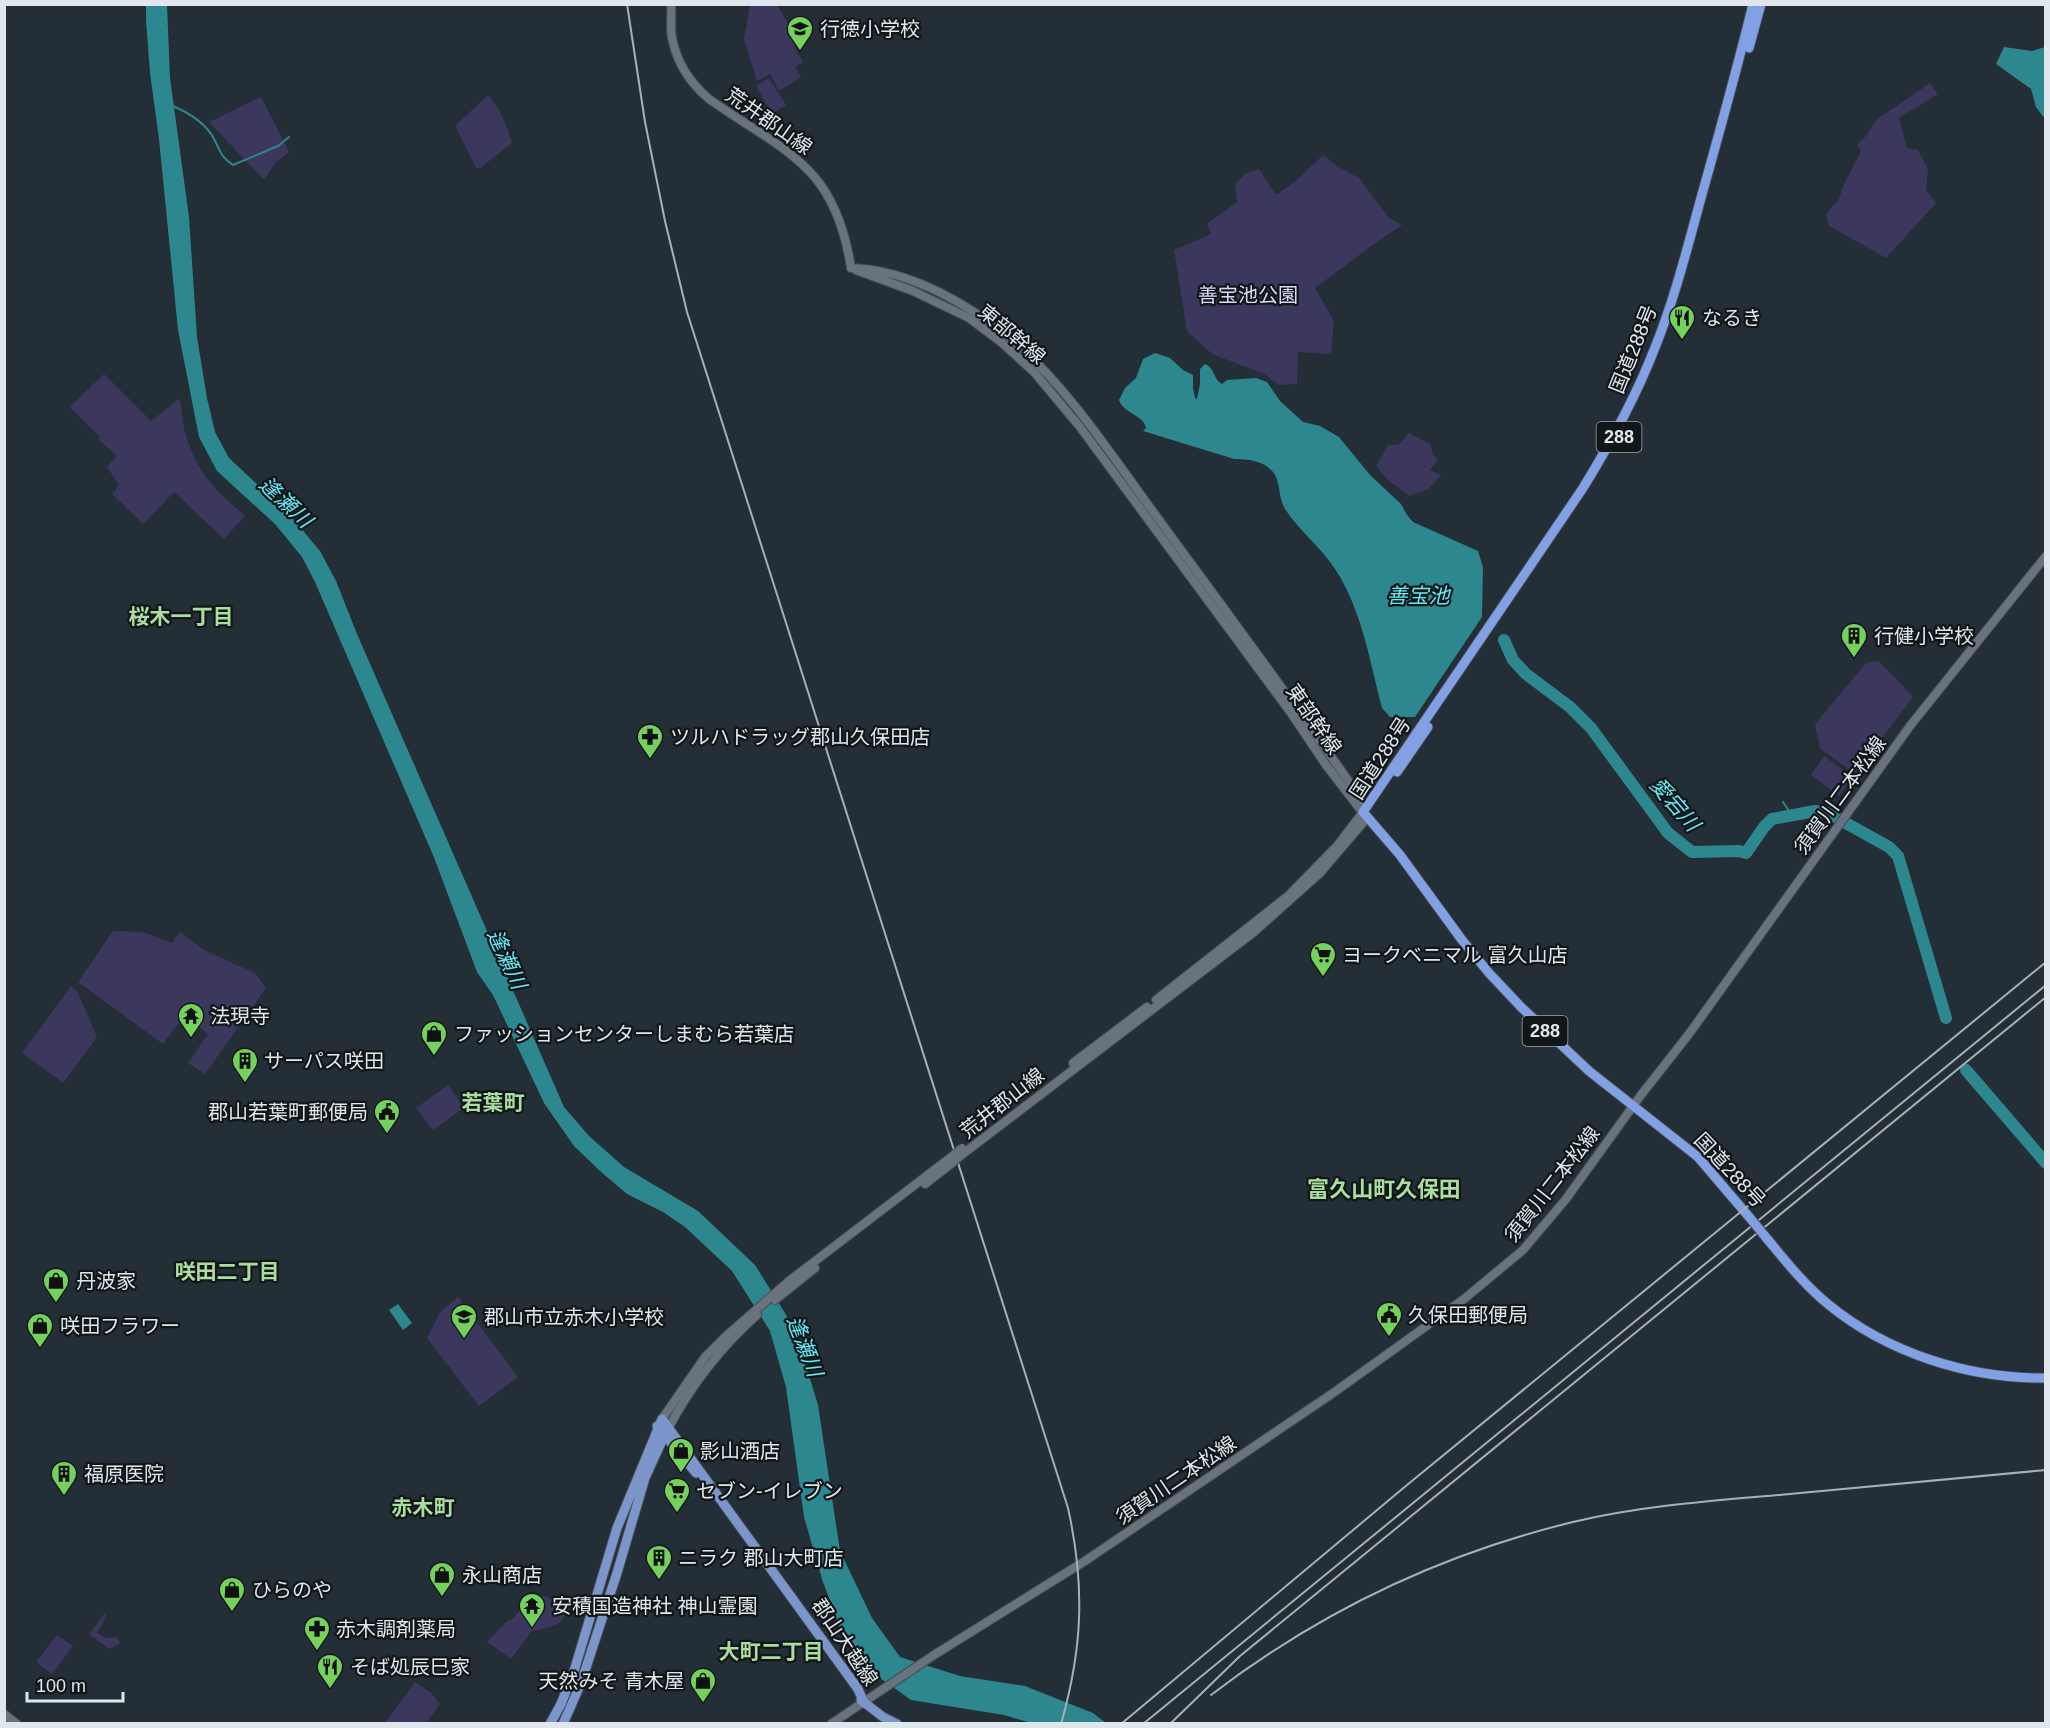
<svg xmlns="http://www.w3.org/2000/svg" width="2050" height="1728" viewBox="0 0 2050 1728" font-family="Helvetica,'Noto Sans JP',sans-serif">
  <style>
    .green { fill: #3b375d }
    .water { fill: #2d878e }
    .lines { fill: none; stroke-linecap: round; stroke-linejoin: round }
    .stream { stroke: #2d878e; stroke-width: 2 }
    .river { stroke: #2d878e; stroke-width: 12 }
    .secondary-casing { stroke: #444c54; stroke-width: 10 }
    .primary-casing { stroke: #444c54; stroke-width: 11 }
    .trunk-casing { stroke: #444c54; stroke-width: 11 }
    .secondary { stroke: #68737d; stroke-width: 8 }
    .primary { stroke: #7c95ca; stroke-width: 9 }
    .trunk { stroke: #82a0e4; stroke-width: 9 }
    .rail { stroke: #a8b0b6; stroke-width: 2 }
    .secondary-bridge-casing { stroke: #444c54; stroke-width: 10; stroke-linecap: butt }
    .trunk-bridge-casing { stroke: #444c54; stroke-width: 11; stroke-linecap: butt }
    .secondary-bridge { stroke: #68737d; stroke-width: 8 }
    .trunk-bridge { stroke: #82a0e4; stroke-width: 9 }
    .labels { text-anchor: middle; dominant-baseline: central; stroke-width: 4.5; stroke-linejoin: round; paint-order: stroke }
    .shield { fill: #111619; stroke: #a2a8ad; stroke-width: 1.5 }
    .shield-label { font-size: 18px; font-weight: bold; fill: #e0e7ec }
    .poi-label { font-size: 20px; fill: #e0e7ec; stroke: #111619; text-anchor: start }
    .street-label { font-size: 20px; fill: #e0e7ec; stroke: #111619 }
    .park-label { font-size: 20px; fill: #d9d8f9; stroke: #111619 }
    .water-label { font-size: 21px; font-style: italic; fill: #67e7f2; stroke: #111619 }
    .neighbourhood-label { font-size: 21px; font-weight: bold; fill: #aadd9e; stroke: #111619 }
    .quarter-label { font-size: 22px; font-weight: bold; fill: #aadd9e; stroke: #111619 }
  </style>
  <rect width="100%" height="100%" fill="#242e36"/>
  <g class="green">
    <path d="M750,5H777L800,42L794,46L803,62L795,67L801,77L779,91L770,74L757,81L744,39Z"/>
    <path d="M769,78L786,105L772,114L756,86Z"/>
    <path d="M1930,83L1938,94L1899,118L1907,148L1918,150L1928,169L1926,190L1936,203L1886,258L1829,226L1826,214L1839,199L1843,186L1861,151L1857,145L1866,136L1877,119Z"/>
    <path d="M487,96L490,97L500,111L512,141L511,144L480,168H476L456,128L457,124Z"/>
    <path d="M261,97L289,152L275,163L264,180L209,122Z"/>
    <path d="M1323,155L1337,166L1359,178L1389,218L1402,225L1378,241L1315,288L1334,321L1331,354L1298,352L1297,384L1279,385L1264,374L1212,354L1187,331L1174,250L1211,234L1207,224L1237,202L1235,184L1245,174L1259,169L1276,195L1297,180Z"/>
    <path d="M104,374L151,421L179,399C183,410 182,421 185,432C196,472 215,490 245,516L224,539L174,492L143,524L112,494L119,485L107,467L117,456L98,439L100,437L70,407Z"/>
    <path d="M1409,433L1430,444L1433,455L1438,459L1430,470L1441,475L1429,489L1410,496L1388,480L1376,466L1388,445H1398Z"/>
    <path d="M1879,661L1913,697L1855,774L1820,748L1815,724L1866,663Z"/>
    <path d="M1824,756L1853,777L1839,796L1811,775Z"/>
    <path d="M113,931L143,932L172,943L180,932L204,950L255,973L266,988L205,1074L188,1063L208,1034L184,1016L163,1044L78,982Z"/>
    <path d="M71,986L77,991L97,1037L63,1083L22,1053Z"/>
    <path d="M448,1085L464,1108L433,1130L416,1108Z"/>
    <path d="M458,1297L518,1377L479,1406L427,1338L440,1312Z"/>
    <path d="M533,1593L561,1602C574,1625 548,1628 532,1631L511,1659L487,1642L507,1621L513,1619Z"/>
    <path d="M106,1612L107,1615L97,1633L106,1638L116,1637L120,1642L118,1645L109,1649L89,1634Z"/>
    <path d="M57,1635L73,1646L52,1674L38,1664L37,1661Z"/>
    <path d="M415,1682L431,1693L440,1704L426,1723H385Z"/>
  </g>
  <g class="water">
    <path d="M146,5H167L170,78L189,217L197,337L207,398L215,432L229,458L289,514L320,551L336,581L357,634L564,1107L589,1136L624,1167L698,1211L755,1265L795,1329L818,1405L840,1551L872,1618L900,1657L960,1676L1025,1686L1093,1713L1106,1723H1031L1004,1715L911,1700L873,1673L842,1634L822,1579L804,1517L786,1387L770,1331L732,1271L685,1227L663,1212L627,1194L600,1171L574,1146L544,1103L493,995L477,972L433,855L315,582L302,557L275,524L217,471L199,437L178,330L159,139L150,73L146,20Z"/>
    <path d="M2004,47L2032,51L2045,47V119L2036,107L2031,89L1996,64Z"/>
    <path d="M1155,353L1170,358L1183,370L1193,375V388L1195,398L1197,399L1200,384V369L1205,364C1215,368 1213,379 1222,384L1227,380L1256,378L1267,382L1280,401L1303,422L1320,426L1339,437L1370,475L1401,504L1407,515L1413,522L1478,551L1483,567L1482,617L1415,717H1390L1382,708C1370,662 1362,610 1335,569C1321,547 1299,531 1285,509C1280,500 1280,492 1278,483C1273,462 1252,459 1234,459L1143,431L1146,428C1144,415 1124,414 1119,400L1125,388L1136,378L1143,359Z"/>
    <path d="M398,1304L412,1323L403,1330L389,1310Z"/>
  </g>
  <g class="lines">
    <g class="stream">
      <path d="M173,106C189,113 206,123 214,139C221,152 220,156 233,165L278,146L289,137"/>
      <path d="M1783,802L1791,814"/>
    </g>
    <g class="river">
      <path d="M1504,640L1513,660L1526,674L1570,707L1591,728L1668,833L1692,852L1739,851L1746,853L1764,827L1772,819L1815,811L1828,813L1835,817L1889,847L1898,856L1946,1018"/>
      <path d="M1966,1070L2046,1163"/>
    </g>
    <defs>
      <g id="secondary">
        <path d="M671,4C672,16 670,28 672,38C677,63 690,83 709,99C786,153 835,164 851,268"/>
        <path d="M851,268C912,270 972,306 1017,344C1071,392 1112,456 1154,513C1222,606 1291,699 1357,793L1363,812"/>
        <path d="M856,270L913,291L969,318L1001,342L1034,372L1080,427L1291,713L1326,765L1360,809"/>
        <path d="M1156,1000L1288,896L1337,846L1363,812"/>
        <path d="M1073,1063L1147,1007"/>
        <path d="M964,1153L1254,932L1320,873L1368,817"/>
        <path d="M925,1184L952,1163"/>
        <path d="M775,1300L815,1268"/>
        <path d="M662,1419L705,1357L725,1337L789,1281L950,1158"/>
        <path d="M669,1427C691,1386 722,1346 757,1315"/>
        <path d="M4,1714L17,1724"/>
        <path d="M831,1724L934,1655L1085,1561L1336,1391L1464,1299L1523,1250L1566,1199L1641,1095L1689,1034L1910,726L2046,556"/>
      </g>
      <g id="primary">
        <path d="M657,1426L696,1473"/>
        <path d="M861,1700L883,1717L897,1724"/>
        <path d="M550,1724L561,1704L574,1671L617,1528L662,1419L858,1689L864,1703"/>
        <path d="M563,1724L581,1683L617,1573L645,1478L666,1432"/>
      </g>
      <g id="trunk">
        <path d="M1749,48L1761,4"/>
        <path d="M1397,772L1428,727"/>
        <path d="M1750,1218L1698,1157L1589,1071L1521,1007L1489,973L1462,940L1400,855L1363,812L1583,488C1610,444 1635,399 1654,350C1674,301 1687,249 1701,198C1719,134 1737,69 1753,4"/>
        <path d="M1764,1235C1784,1259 1804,1285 1829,1305C1888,1353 1969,1379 2046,1378"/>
      </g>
    </defs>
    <use href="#secondary" class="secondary-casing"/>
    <use href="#primary" class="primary-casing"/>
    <use href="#trunk" class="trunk-casing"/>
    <use href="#secondary" class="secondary"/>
    <use href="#primary" class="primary"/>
    <use href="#trunk" class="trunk"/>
    <g class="rail">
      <path d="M627,4L645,122L665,221L687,312L1068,1508C1085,1585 1083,1647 1061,1724"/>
      <path d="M1211,1695C1318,1613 1441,1554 1573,1522C1640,1506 1710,1501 1779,1495C1868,1486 1957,1478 2046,1470"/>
      <path d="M1121,1724L1407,1485L2046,962"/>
      <path d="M1143,1724L2046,985"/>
      <path d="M1170,1724L1240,1656L2046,997"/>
    </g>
    <defs>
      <g id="secondary-bridge">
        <path d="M950,1158L962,1148"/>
        <path d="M952,1163L964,1153"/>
      </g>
      <path id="trunk-bridge" d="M1750,1218L1764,1235"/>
    </defs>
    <use href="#secondary-bridge" class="secondary-bridge-casing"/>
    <use href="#trunk-bridge" class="trunk-bridge-casing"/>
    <use href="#secondary-bridge" class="secondary-bridge"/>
    <use href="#trunk-bridge" class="trunk-bridge"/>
  </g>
  <defs>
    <symbol id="school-pin" viewBox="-11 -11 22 30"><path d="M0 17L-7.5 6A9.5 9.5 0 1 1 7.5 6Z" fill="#74d25c" stroke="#111619"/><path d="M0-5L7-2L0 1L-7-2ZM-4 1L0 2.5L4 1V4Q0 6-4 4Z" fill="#111"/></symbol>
    <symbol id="restaurant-pin" viewBox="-11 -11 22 30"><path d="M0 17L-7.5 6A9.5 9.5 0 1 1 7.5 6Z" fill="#74d25c" stroke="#111619"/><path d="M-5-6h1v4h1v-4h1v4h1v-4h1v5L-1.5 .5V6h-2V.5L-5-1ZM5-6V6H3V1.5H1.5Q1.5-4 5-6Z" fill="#111"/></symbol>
    <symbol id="building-pin" viewBox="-11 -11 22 30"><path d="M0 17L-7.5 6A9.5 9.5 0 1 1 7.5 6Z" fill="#74d25c" stroke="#111619"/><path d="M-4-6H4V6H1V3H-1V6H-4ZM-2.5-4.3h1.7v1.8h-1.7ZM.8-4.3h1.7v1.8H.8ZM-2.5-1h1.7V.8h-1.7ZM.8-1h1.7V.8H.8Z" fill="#111"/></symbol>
    <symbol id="pharmacy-pin" viewBox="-11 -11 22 30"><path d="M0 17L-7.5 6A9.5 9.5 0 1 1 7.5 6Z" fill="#74d25c" stroke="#111619"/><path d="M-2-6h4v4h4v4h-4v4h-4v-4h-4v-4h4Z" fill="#111"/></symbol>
    <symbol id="supermarket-pin" viewBox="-11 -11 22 30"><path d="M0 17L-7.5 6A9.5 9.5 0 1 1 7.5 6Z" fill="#74d25c" stroke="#111619"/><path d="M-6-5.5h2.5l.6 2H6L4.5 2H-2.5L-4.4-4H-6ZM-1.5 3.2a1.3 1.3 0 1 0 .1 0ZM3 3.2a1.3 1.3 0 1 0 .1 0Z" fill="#111"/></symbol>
    <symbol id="temple-pin" viewBox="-11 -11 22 30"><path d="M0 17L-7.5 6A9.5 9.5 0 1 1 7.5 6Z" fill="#74d25c" stroke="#111619"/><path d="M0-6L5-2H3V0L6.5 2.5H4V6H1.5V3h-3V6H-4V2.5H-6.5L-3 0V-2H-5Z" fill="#111"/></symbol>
    <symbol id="shop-pin" viewBox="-11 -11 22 30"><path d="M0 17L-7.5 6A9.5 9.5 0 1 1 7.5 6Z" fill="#74d25c" stroke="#111619"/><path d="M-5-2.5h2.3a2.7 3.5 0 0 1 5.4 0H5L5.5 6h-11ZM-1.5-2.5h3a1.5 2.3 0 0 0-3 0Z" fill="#111"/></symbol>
    <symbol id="civic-pin" viewBox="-11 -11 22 30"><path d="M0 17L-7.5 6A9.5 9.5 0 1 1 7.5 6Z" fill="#74d25c" stroke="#111619"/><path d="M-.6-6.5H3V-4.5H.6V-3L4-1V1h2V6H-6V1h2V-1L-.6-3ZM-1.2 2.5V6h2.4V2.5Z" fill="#111"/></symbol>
  </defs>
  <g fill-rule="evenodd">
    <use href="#school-pin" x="785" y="14" width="30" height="40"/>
    <use href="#restaurant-pin" x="1667" y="303" width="30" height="40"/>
    <use href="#building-pin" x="1839" y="621" width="30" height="40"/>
    <use href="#pharmacy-pin" x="635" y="722" width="30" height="40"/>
    <use href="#supermarket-pin" x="1308" y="940" width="30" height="40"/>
    <use href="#temple-pin" x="176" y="1001" width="30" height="40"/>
    <use href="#shop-pin" x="419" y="1019" width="30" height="40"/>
    <use href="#building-pin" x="230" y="1046" width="30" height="40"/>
    <use href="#civic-pin" x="372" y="1097" width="30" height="40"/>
    <use href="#shop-pin" x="41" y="1266" width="30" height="40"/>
    <use href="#civic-pin" x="1374" y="1300" width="30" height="40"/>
    <use href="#school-pin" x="449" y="1302" width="30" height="40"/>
    <use href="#shop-pin" x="25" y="1311" width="30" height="40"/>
    <use href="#shop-pin" x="666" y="1436" width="30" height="40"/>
    <use href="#building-pin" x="49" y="1459" width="30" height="40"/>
    <use href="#supermarket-pin" x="662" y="1476" width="30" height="40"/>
    <use href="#building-pin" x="644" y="1543" width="30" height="40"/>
    <use href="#shop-pin" x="427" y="1560" width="30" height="40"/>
    <use href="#shop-pin" x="217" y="1575" width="30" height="40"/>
    <use href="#temple-pin" x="517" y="1591" width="30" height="40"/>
    <use href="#pharmacy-pin" x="302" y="1614" width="30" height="40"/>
    <use href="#restaurant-pin" x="315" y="1652" width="30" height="40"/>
    <use href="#shop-pin" x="688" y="1666" width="30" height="40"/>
  </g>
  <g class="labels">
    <g class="shield">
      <rect x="1596.5" y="422" width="45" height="30" rx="4.5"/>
      <rect x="1522.5" y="1016" width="45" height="30" rx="4.5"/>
    </g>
    <g class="shield-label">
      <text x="1619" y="437">288</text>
      <text x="1545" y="1031">288</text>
    </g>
    <g class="poi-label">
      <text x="820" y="29">行徳小学校</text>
      <text x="1702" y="318">なるき</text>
      <text x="1874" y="636">行健小学校</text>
      <text x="670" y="737">ツルハドラッグ郡山久保田店</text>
      <text x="1342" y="955">ヨークベニマル 富久山店</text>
      <text x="210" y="1016">法現寺</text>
      <text x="454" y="1034">ファッションセンターしまむら若葉店</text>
      <text x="264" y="1061">サーパス咲田</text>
      <text x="368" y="1112" text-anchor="end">郡山若葉町郵便局</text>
      <text x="76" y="1281">丹波家</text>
      <text x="1408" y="1315">久保田郵便局</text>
      <text x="484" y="1317">郡山市立赤木小学校</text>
      <text x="60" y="1326">咲田フラワー</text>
      <text x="700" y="1451">影山酒店</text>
      <text x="84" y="1474">福原医院</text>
      <text x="696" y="1491">セブン-イレブン</text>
      <text x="678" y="1558">ニラク 郡山大町店</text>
      <text x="462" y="1575">永山商店</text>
      <text x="252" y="1590">ひらのや</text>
      <text x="552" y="1606">安積国造神社 神山霊園</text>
      <text x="336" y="1629">赤木調剤薬局</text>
      <text x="350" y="1667">そば処辰巳家</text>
      <text x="684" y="1681" text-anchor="end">天然みそ 青木屋</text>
    </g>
    <g class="street-label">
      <text transform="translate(769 121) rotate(35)">荒井郡山線</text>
      <text transform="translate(1012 334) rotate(40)">東部幹線</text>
      <text transform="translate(1633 349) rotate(-68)">国道288号</text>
      <text transform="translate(1314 719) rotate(55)">東部幹線</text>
      <text transform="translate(1380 758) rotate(-57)">国道288号</text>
      <text transform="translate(1840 795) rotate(-54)">須賀川二本松線</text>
      <text transform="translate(1002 1103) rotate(-38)">荒井郡山線</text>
      <text transform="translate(1730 1170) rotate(47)">国道288号</text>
      <text transform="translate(1552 1184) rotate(-52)">須賀川二本松線</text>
      <text transform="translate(1176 1480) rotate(-34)">須賀川二本松線</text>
      <text transform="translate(845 1642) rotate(56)">郡山大越線</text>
    </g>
    <g class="park-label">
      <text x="1248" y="295">善宝池公園</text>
    </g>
    <g class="water-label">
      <text transform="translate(286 502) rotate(43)">逢瀬川</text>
      <text x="1418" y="595">善宝池</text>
      <text transform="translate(1675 804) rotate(49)">愛宕川</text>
      <text transform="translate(507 959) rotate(65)">逢瀬川</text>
      <text transform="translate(805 1346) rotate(69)">逢瀬川</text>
    </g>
    <g class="neighbourhood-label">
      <text x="181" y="616">桜木一丁目</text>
      <text x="493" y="1102">若葉町</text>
      <text x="227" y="1271">咲田二丁目</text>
      <text x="423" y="1507">赤木町</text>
      <text x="771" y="1651">大町二丁目</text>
    </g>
    <g class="quarter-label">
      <text x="1384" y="1189">富久山町久保田</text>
    </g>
  </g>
  <rect width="2050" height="1728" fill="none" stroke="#e0e7ec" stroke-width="12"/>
  <path d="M27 1692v9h96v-9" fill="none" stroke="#e0e7ec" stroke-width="3"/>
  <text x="36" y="1692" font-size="18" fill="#e0e7ec" stroke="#111619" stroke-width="4.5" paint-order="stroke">100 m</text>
</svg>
